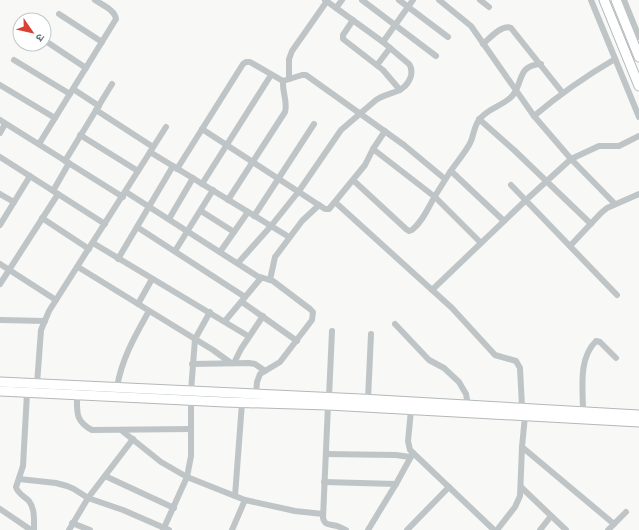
<svg xmlns="http://www.w3.org/2000/svg" width="639" height="530" viewBox="0 0 639 530" font-family="'Space Grotesk','Noto Sans Devanagari',sans-serif">
  <style>
    .lines { fill: none; stroke-linecap: round; stroke-linejoin: round }
    .highway-casing { stroke: #b3b8ba; stroke-width: 11 }
    .minor { stroke: #bfc5c7; stroke-width: 6 }
    .highway { stroke: #fff; stroke-width: 9 }
  </style>
  <rect width="100%" height="100%" fill="#f8f8f6"/>
  <g class="lines">
    <defs>
      <g id="highway">
        <path d="M604,0L639,86"/>
        <path d="M616,0L639,57"/>
        <path d="M0,382L361,399L639,415"/>
        <path d="M0,391L225,402L328,405L639,422"/>
      </g>
    </defs>
    <use href="#highway" class="highway-casing"/>
    <g class="minor">
      <path d="M362,0L436,56"/>
      <path d="M399,0L448,37"/>
      <path d="M439,0L471,26L534,116L571,159L615,204"/>
      <path d="M480,0L489,7"/>
      <path d="M591,0L639,117"/>
      <path d="M624,0L639,37"/>
      <path d="M336,8L342,0"/>
      <path d="M59,14L102,42"/>
      <path d="M353,20L343,35V39L383,70L400,90"/>
      <path d="M44,40L86,68"/>
      <path d="M383,42L413,0"/>
      <path d="M483,44C490,38 502,24 511,28L562,92"/>
      <path d="M14,60L70,94"/>
      <path d="M377,65L390,48"/>
      <path d="M289,79V59L292,51L327,1"/>
      <path d="M0,85L55,118"/>
      <path d="M73,89L99,106"/>
      <path d="M96,110L153,147"/>
      <path d="M534,116C560,94 586,76 615,59"/>
      <path d="M479,119L514,150L591,224"/>
      <path d="M0,120L123,197"/>
      <path d="M202,129L325,209H329L365,165L373,149L385,131"/>
      <path d="M0,133L5,124"/>
      <path d="M80,135L138,171"/>
      <path d="M39,144L116,19C115,10 102,5 95,0"/>
      <path d="M373,149L435,197L481,243"/>
      <path d="M150,152L289,237"/>
      <path d="M0,157L105,224"/>
      <path d="M65,161L112,84"/>
      <path d="M177,169L243,64L246,62H250L283,81L302,75H306L404,145L445,179"/>
      <path d="M451,171L504,221"/>
      <path d="M353,180L406,229L409,231L412,230C423,221 428,208 435,196C440,188 445,180 450,172C456,163 464,154 469,145C474,137 473,128 479,120C487,108 504,106 513,95C524,80 517,66 541,64"/>
      <path d="M202,184L271,75"/>
      <path d="M511,185L617,295"/>
      <path d="M53,191L69,163"/>
      <path d="M126,192L257,276L273,281L310,309L313,312L312,320L280,362L260,374L257,382L256,394"/>
      <path d="M0,194L14,202"/>
      <path d="M228,200L285,112C288,102 282,92 283,81"/>
      <path d="M335,202L452,308L495,355L516,361L520,368L522,407"/>
      <path d="M201,211L234,232"/>
      <path d="M254,216L314,124"/>
      <path d="M42,218L89,249"/>
      <path d="M169,219L193,178"/>
      <path d="M0,225L30,176"/>
      <path d="M137,227L245,297"/>
      <path d="M93,243L248,336"/>
      <path d="M570,246L601,213L607,208L639,194"/>
      <path d="M175,251L213,190"/>
      <path d="M220,252L248,212"/>
      <path d="M118,259L173,166"/>
      <path d="M238,263L271,226L299,191L341,130L376,100C390,91 405,94 411,76C412,71 412,68 409,64L383,42L325,0"/>
      <path d="M0,264L56,300"/>
      <path d="M78,267L213,350L231,363"/>
      <path d="M270,280L275,257L302,221L319,205"/>
      <path d="M0,284L58,194"/>
      <path d="M432,290L526,200L571,159L599,146H619L639,136"/>
      <path d="M242,302L297,341"/>
      <path d="M138,304L152,279"/>
      <path d="M0,320L45,321"/>
      <path d="M225,321L261,278"/>
      <path d="M395,324L429,360L444,368L459,382L466,394L468,405"/>
      <path d="M234,363L241,349L263,316"/>
      <path d="M192,364L249,363L255,364L265,371"/>
      <path d="M37,384L41,330L49,311L166,127"/>
      <path d="M117,387C122,358 135,336 149,311"/>
      <path d="M191,391L195,339L210,312"/>
      <path d="M27,393L23,466L16,487C18,494 24,496 29,501C35,509 34,520 34,530"/>
      <path d="M77,395C77,412 75,421 92,430L191,429"/>
      <path d="M329,397L332,331"/>
      <path d="M368,399L371,334"/>
      <path d="M328,405L323,518C325,526 330,524 337,526C340,527 343,529 346,530"/>
      <path d="M411,410L408,441L410,450L494,530"/>
      <path d="M583,411C583,388 578,359 596,341L600,342L616,358"/>
      <path d="M121,430L161,462L187,477L245,500L295,511L323,514"/>
      <path d="M522,447L614,524"/>
      <path d="M326,454L396,455L410,457"/>
      <path d="M105,476L174,508"/>
      <path d="M19,479L56,483L67,486L74,489L88,498L123,510L169,530"/>
      <path d="M324,482L396,484"/>
      <path d="M521,487L566,530"/>
      <path d="M235,496L242,403"/>
      <path d="M0,509L31,530"/>
      <path d="M72,523L90,530"/>
      <path d="M69,530L88,498L133,439"/>
      <path d="M163,530L187,477L191,456V401"/>
      <path d="M232,530L245,500"/>
      <path d="M368,530L396,484L413,453"/>
      <path d="M407,530L449,487"/>
      <path d="M497,530L515,507L520,496L522,447L525,416"/>
      <path d="M540,530L551,516"/>
      <path d="M608,530L626,512"/>
    </g>
    <use href="#highway" class="highway"/>
  </g>
  <g transform="translate(32 32) rotate(124)"><circle r="19" fill="#ffffff" stroke="#c1c9cc"/>
  <path d="M0-3L7 15L0 10L-7 15Z" fill="#da3f34"/>
  <text y="-6" font-size="11" font-weight="bold" text-anchor="middle" fill="#65797f">उ</text>
  </g>
</svg>
